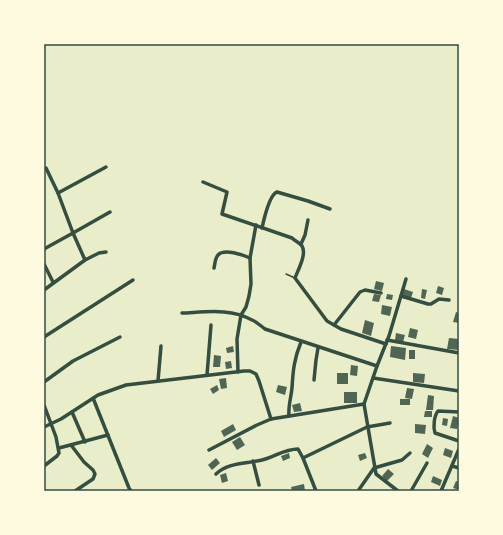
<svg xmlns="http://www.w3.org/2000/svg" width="503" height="535" viewBox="0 0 503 535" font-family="'Sofia Sans Condensed',sans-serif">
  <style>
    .building { fill: #4f6655 }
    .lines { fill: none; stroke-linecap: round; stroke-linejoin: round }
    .service { stroke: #344e41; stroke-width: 1.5 }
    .minor { stroke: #344e41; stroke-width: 3.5 }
    .neatline { fill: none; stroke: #344e41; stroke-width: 1.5 }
  </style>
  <rect width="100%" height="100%" fill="#e9edc9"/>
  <g class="building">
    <path d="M376,281L384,283L382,291L374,289Z"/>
    <path d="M438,286L444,288L442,295L436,293Z"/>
    <path d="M404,289L413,292L411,298L402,296Z"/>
    <path d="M422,289L427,290L425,299L421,298Z"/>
    <path d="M374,294L381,295L379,302L372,301Z"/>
    <path d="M387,294L393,295L392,300L386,299Z"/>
    <path d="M382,305L392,307L390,316L381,314Z"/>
    <path d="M456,312L459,313V323L453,322Z"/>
    <path d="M365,320L374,323L371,336L362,333Z"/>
    <path d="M410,328L418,330L416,339L408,337Z"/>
    <path d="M396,333L405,335L403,342L395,340Z"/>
    <path d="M449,338L459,339V350L447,349Z"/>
    <path d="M233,346L234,352L227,353L226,348Z"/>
    <path d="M391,346L406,348L405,360L390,357Z"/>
    <rect x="409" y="350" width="6" height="9"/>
    <path d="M214,355L221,356L220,367H213Z"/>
    <path d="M231,361L232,368L226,369L225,362Z"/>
    <path d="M351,365L358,366L357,376L350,375Z"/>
    <rect x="337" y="373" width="11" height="11"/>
    <path d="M413,373L425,374L424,383L413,382Z"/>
    <path d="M226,378L227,388L221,389L219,379Z"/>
    <path d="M217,385L219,390L213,394L210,389Z"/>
    <path d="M278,385L287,387L285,395L276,392Z"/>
    <path d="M407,388L414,389L412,399L405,398Z"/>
    <rect x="344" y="392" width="13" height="11"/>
    <path d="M428,395L434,396L433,410H426Z"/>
    <rect x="400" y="399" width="10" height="6"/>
    <path d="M300,403L302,411L294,412L292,405Z"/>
    <path d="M425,411H432V417H424Z"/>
    <path d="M453,416L459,418L457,429L450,428Z"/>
    <path d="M443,418L448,419L447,426L442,425Z"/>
    <path d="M233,424L236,430L224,437L221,431Z"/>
    <path d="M415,424L426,425L425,434L415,433Z"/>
    <path d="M240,437L245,445L237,450L232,442Z"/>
    <path d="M427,444L433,448L428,458L422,454Z"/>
    <path d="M445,448L453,451L451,458L443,455Z"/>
    <path d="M289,453L290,458L283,461L281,456Z"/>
    <path d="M365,453L367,458L360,461L358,455Z"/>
    <path d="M216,458L220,463L212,470L208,465Z"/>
    <path d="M388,469L394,474L387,481L382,476Z"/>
    <path d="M226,473L228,481L222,483L220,475Z"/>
    <path d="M433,476L442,480L440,486L431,482Z"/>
    <path d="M456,481L459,482V490L453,488Z"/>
    <path d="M304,484L305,491H292L291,487Z"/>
  </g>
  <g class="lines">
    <path class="service" d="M286,274L295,278"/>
    <g class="minor">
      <path d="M203,182L227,192L222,214L292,238C295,241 300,243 302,246C307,254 298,270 295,278L327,321L341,329L386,344"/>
      <path d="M58,193L106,167"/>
      <path d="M262,228C264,219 269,195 277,192L308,201L330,209"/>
      <path d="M301,244L305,235L308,220"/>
      <path d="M44,249L73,233L58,193L46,168"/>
      <path d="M106,252L99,253L85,260L73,233L110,212"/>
      <path d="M44,264L53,282"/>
      <path d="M214,268C215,264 215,258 218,255C224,248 243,255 250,258"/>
      <path d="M44,290L85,260"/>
      <path d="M401,296L428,304H431L439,299L449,300"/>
      <path d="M182,313C206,312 231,308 252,320C257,322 261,326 265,329L377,366"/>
      <path d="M334,325L360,292L365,290L381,293"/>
      <path d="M44,337L133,280"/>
      <path d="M387,340L459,353"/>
      <path d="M238,372L237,339L241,315L246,307L249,296L251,284L250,258L256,225"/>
      <path d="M207,375L211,325"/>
      <path d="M373,378L459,391"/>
      <path d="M314,380L316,360L318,348"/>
      <path d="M158,381L161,346"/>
      <path d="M44,382L73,361L120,337"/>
      <path d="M93,398L129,488L131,491"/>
      <path d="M44,405L56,437L59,453L57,456L44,466"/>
      <path d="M72,412L85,442"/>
      <path d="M459,412L438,411C434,416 433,427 435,433L459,441"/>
      <path d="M289,416C288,406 291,398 292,388C293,371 294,359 301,342"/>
      <path d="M44,427L61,419L98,395L126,385L244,371H250L256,374L259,381L271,419"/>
      <path d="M71,445L84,462L93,470L95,474L93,479L75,491"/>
      <path d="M59,448L108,435"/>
      <path d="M209,450L257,425L271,419L364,404"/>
      <path d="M303,458L367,427L390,423"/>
      <path d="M253,461L259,485"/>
      <path d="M452,466L459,468"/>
      <path d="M216,474C229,462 246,464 262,460C274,457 285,449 298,449L303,458L316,491"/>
      <path d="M358,491L374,468L402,460L410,453"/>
      <path d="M398,491L376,474L364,404L377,366L389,336L406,279"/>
      <path d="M411,491L427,463"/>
      <path d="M441,491L459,449"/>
    </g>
  </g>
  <rect width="503" height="535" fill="none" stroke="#fefae0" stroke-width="90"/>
  <rect x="45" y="45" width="413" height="445" class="neatline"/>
</svg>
